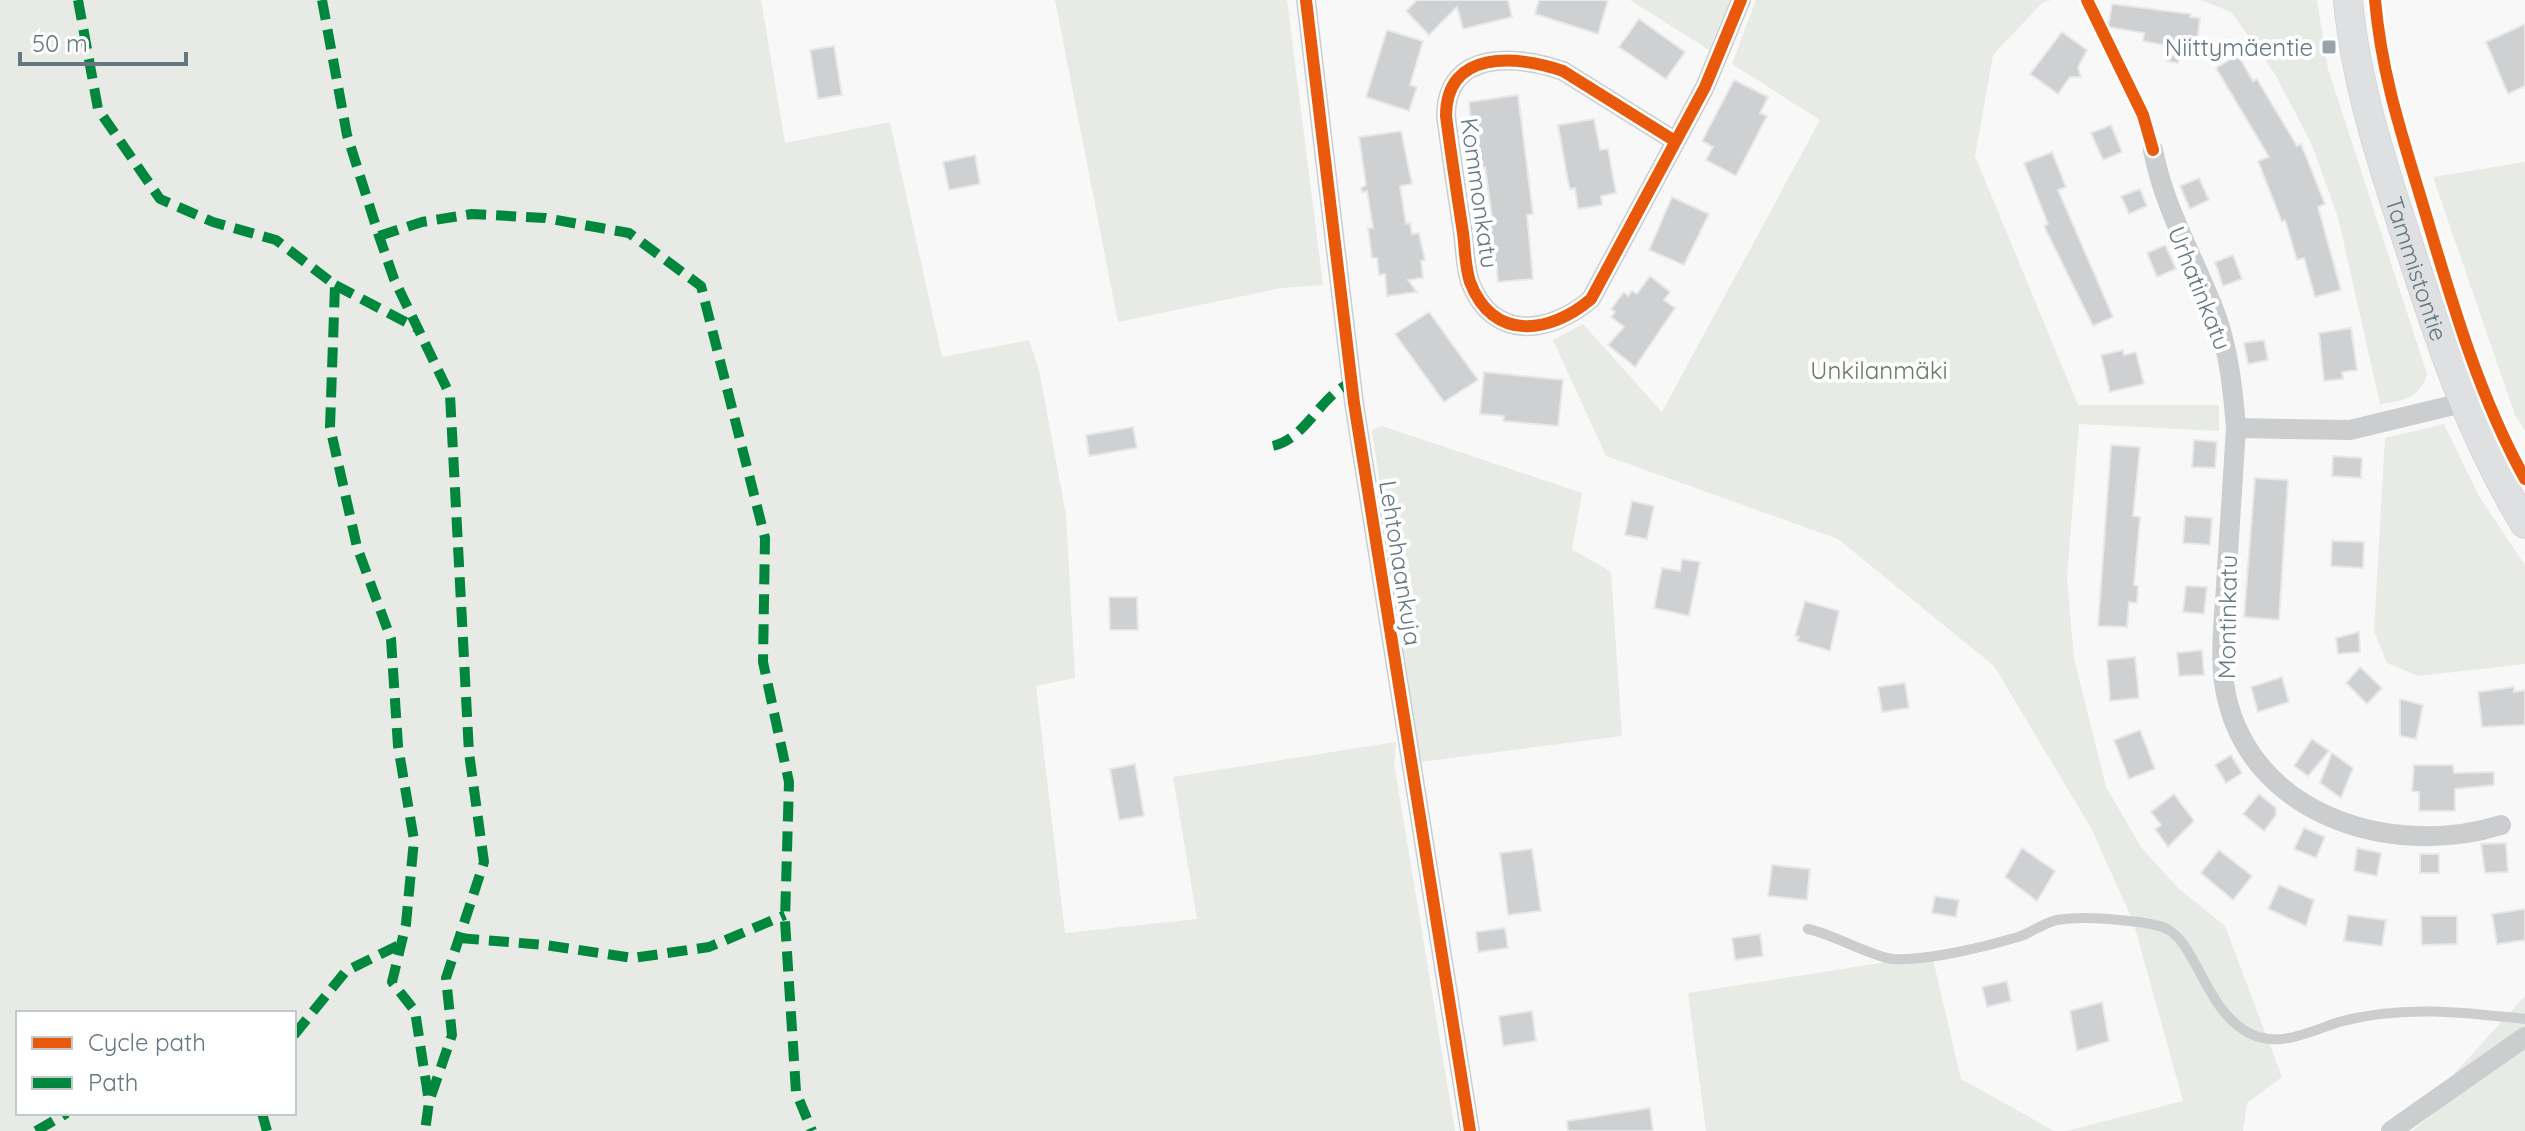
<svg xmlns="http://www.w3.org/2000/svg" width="2525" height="1131" viewBox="0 0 2525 1131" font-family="Quicksand,sans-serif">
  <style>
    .green { fill: #e7eae5; fill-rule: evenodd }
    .building { fill: #ced0d1; stroke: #e8e8e8; stroke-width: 2 }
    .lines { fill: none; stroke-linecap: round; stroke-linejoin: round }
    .secondary-casing { stroke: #d4d5d6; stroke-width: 30 }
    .lane { stroke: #cbcdce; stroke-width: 10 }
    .street { stroke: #cbcdce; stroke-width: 20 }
    .secondary { stroke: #dfe0e1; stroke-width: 28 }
    .quiet { stroke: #00873e; stroke-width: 10; stroke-dasharray: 20 10; stroke-linecap: butt }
    .cycleway-casing { stroke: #fff; stroke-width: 17 }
    .cycleway { stroke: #e8590c; stroke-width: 12 }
    .poi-dot { fill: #98a4ab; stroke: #fff; stroke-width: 3 }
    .labels { text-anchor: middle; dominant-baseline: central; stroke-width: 8; stroke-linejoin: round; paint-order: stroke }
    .poi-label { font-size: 24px; fill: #657781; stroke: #fff; text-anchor: end }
    .street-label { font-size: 24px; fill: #657781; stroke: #fff }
    .park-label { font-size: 24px; fill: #697964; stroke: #fff }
  </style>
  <rect width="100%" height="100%" fill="#f8f8f8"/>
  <g class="green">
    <path d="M0,0H761L785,143L890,122L942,357L1029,340L1039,370L1066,515L1075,678L1036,686L1065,933L1197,919L1173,777L1396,742L1394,763L1455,1131H0ZM18,1013H294V1113H18Z"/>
    <path d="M1055,0H1287L1323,285L1281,288L1118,322Z"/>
    <path d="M1630,0H1730L1709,50Z"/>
    <path d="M1756,0H2052L2042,3L1993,55L1975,156L2078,405H2219V431L2079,424L2067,578L2074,659L2106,787L2141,847L2178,888L2225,926L2282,1077L2247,1103L2243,1131H2066L2183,1101L2133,921L2091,828L1994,666L1838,539L1606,456L1553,340L1583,324L1662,412L1820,120L1732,64Z"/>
    <path d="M2201,0H2317L2328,69L2427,374C2421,398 2402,401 2380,404L2338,217L2311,143L2275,74L2231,12Z"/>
    <path d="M2525,162V431L2515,415L2433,177Z"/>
    <path d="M2444,424L2479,496L2525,565V664L2418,676L2387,663L2374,631L2385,438Z"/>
    <path d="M1382,426L1582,493L1572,549L1611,572L1622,736L1420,762L1372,430Z"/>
    <path d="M1932,955L1961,1079L2054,1131H1706L1688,993Z"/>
    <path d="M2525,996V1131H2412L2443,1106L2444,1085Z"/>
  </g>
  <g class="building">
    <path d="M1417,0H1508L1512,17L1463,29L1457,7L1429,35L1406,11Z"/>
    <path d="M1539,0H1608L1598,34L1535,14Z"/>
    <path d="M2112,4L2191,14L2190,17L2200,18L2197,41L2185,38L2178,63L2167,61L2169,46L2143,41L2144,33L2108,27Z"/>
    <path d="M1639,19L1685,52L1666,79L1619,47Z"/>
    <path d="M2525,24V86L2508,94L2486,42Z"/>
    <path d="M1387,30L1423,41L1410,85L1417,87L1409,111L1366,97Z"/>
    <path d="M2062,32L2087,50L2078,67L2081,77H2070L2058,94L2030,74Z"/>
    <path d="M834,46L842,95L818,99L810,50Z"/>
    <path d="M2238,55L2253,81L2257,79L2297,146L2301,144L2325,204L2318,207L2341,290L2315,297L2304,258L2297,260L2285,220L2282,222L2258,161L2269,157L2216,68Z"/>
    <path d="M1734,80L1768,97L1760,113L1767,116L1736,176L1706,160L1713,147L1702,141Z"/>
    <path d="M1518,95L1533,214L1527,215L1533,279L1498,282L1496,262H1492V252L1488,253L1486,231L1490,230V224L1493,223L1485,167L1475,168L1469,102Z"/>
    <path d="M1594,119L1600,150L1608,149L1616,193L1601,196L1602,205L1578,209L1575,188L1570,189L1568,181L1558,125Z"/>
    <path d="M2111,125L2122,152L2103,160L2091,133Z"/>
    <path d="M1401,131L1412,184L1400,186L1406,224L1410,223L1412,234L1419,233L1425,260L1421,261L1423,278L1408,280L1417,292L1387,296L1385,274L1379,275L1377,258H1372L1368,228H1373L1367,191L1362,192L1361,188L1366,185L1359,137Z"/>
    <path d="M2052,152L2066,187L2058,190L2113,317L2093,326L2044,226L2048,224L2024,163Z"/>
    <path d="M975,155L980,184L949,190L943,162Z"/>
    <path d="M2199,178L2209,200L2190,209L2180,186Z"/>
    <path d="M2140,189L2147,206L2129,214L2121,196Z"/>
    <path d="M1672,197L1709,214L1684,265L1649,250Z"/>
    <path d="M2165,245L2176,269L2157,277L2147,253Z"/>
    <path d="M2233,255L2242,279L2223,286L2215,262Z"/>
    <path d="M1650,276L1670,292L1664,300L1675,308L1635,367L1608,345L1624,327L1611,317L1615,312L1611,309L1624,292L1628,296L1632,291L1637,294Z"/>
    <path d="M1429,312L1478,380L1444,402L1395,334Z"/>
    <path d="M2351,328L2357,370L2342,372L2343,379L2324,381L2319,333Z"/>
    <path d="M2264,340L2268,360L2248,364L2244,343Z"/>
    <path d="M2123,350L2124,355L2136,352L2144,384L2110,392L2101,355Z"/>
    <path d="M1484,372L1563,380L1558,426L1503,421L1504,416L1480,414Z"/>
    <path d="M1133,427L1137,448L1089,456L1086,435Z"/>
    <path d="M2194,440L2217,442L2215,468L2192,467Z"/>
    <path d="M2111,445L2140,447L2133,516L2140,517L2134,585L2138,586L2137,603L2129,602L2127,627L2098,626Z"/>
    <path d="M2333,456L2362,458L2361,478L2332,476Z"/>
    <path d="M2255,478L2288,480L2279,620L2244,617Z"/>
    <path d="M1632,501L1654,506L1647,539L1625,535Z"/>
    <path d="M2185,516L2212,518L2210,545L2183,543Z"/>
    <path d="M2332,541L2364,542L2363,568L2331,566Z"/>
    <path d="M1682,559L1700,562L1689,616L1654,608L1662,568L1680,571Z"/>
    <path d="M2186,586L2207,587L2204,614L2183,612Z"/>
    <path d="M1109,597H1137L1138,630H1110Z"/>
    <path d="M1805,601L1839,611L1830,651L1797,641L1799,637L1795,636Z"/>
    <path d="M2359,632L2360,652L2338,654L2336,638Z"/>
    <path d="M2202,650L2204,675L2179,676L2177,653Z"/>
    <path d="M2135,657L2139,698L2110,701L2107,660Z"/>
    <path d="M2360,667L2382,688L2367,704L2346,683Z"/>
    <path d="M2282,677L2289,702L2258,712L2251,687Z"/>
    <path d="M1905,683L1909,708L1882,712L1878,687Z"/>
    <path d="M2514,687V692L2525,690V725L2482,727L2478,692Z"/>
    <path d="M2400,699L2423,705L2416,739L2400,736Z"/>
    <path d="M2140,730L2155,769L2129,779L2114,740Z"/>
    <path d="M2312,739L2329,751L2308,776L2294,766Z"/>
    <path d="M2332,753L2353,768L2341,798L2320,783Z"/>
    <path d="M2231,755L2242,773L2226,783L2215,765Z"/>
    <path d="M1135,764L1144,816L1119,820L1110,769Z"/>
    <path d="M2414,765H2453L2454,773L2494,772V785L2455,789V811H2419V792L2412,791Z"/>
    <path d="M2174,794L2194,821L2168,847L2155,829L2161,825L2151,812Z"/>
    <path d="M2259,794L2276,808V815L2264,831L2243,814Z"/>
    <path d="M2304,828L2325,837L2316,858L2294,849Z"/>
    <path d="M2506,843L2508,872L2485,873L2481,844Z"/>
    <path d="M2022,848L2055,871L2037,901L2005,877Z"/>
    <path d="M2357,848L2381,853L2377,876L2354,871Z"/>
    <path d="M1532,849L1541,911L1508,915L1500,853Z"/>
    <path d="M2219,850L2252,876L2233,900L2201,873Z"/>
    <rect x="2420" y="854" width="19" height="19"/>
    <path d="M1772,865L1810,869L1807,900L1768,896Z"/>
    <path d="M2279,885L2314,900L2306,926L2268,909Z"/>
    <path d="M1935,896L1959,900L1956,917L1932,913Z"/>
    <path d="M2525,909V940L2497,944L2492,914Z"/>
    <path d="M2348,915L2386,920L2382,946L2344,941Z"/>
    <path d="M2421,916H2457V944L2422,945Z"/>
    <path d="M1505,928L1508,948L1478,952L1476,932Z"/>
    <path d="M1760,934L1763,956L1735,960L1732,938Z"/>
    <path d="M2007,981L2011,1001L1987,1007L1982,987Z"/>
    <path d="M2102,1002L2109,1041L2077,1051L2070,1011Z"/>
    <path d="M1532,1011L1536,1041L1503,1046L1499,1016Z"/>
    <path d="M1650,1108L1653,1131H1568L1567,1121Z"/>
  </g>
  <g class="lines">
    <defs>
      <g id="secondary">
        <path id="s1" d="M2348,0C2356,86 2383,166 2410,249C2441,345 2472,438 2525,524"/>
      </g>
    </defs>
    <use href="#secondary" class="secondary-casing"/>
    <path class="lane" d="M1808,929C1833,934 1872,957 1893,959C1927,961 1985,947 2018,937C2031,933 2043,923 2057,920C2080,916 2105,918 2129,921C2140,922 2155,924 2165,928C2197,942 2205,1012 2251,1034C2280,1048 2311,1031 2339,1022C2400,1005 2463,1012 2525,1019"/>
    <g class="street">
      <path d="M1306,0L1354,403L1470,1131"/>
      <path d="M1675,141L1563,71C1517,55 1446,49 1446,116C1451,155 1457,194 1463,233C1465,248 1465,267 1470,282C1493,342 1550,334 1591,299L1705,87L1741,0"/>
      <path d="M2153,150C2165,212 2196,260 2217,318C2229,353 2233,390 2236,428"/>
      <path d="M2462,403L2350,430L2236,428C2233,480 2229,533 2226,586C2224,618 2220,651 2224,683C2243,813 2389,860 2501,825"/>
      <path d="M2391,1131L2525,1037"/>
    </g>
    <use href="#secondary" class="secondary"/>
    <g class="quiet">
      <path d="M78,0L98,109L160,199L213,222L276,240L335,285L330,427L357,547L391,639L398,746L414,840L406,924L392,982L415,1011L429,1102"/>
      <path d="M322,0L347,135L379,236L394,279L450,395L469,753L484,862L446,978L452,1035L429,1102L425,1131"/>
      <path d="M379,236L422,222L472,214L545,218L629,233L701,286L765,538L763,662L789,782L785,921L796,1092L812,1131"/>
      <path d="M335,285L417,328"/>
      <path d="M1273,446C1307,438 1320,395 1351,383"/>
      <path d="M459,938L545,945L633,958L709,947L785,915"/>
      <path d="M294,1035L346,971L401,944"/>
      <path d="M262,1113L267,1131"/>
      <path d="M36,1131L67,1113"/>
    </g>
    <defs>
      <g id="cycleway">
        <path d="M1306,0L1354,403L1470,1131"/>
        <path d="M2087,0L2143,115L2153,150"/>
        <path d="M2375,0C2382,78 2403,138 2425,212C2452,302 2479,397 2525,479"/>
        <path d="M1675,141L1563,71C1517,55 1446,49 1446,116C1451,155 1457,194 1463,233C1465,248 1465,267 1470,282C1493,342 1550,334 1591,299L1705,87L1741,0"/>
      </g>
    </defs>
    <use href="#cycleway" class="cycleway-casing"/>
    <use href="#cycleway" class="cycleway"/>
  </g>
  <rect class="poi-dot" x="2321" y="39" width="16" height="16" rx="4"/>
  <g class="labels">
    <g class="poi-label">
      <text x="2313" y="47">Niittymäentie</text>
    </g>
    <g class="street-label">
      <text transform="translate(1480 193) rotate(82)">Kommonkatu</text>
      <text stroke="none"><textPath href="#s1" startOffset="278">Tammistontie</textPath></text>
      <text transform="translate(2200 288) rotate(68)">Urhatinkatu</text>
      <text transform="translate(1401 563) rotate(81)">Lehtohaankuja</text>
      <text transform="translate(2227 617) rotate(-89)">Montinkatu</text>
    </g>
    <g class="park-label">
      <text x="1879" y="370">Unkilanmäki</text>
    </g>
  </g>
  <rect x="16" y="1011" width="280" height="104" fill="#ffffff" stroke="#c1c9cd" stroke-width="2"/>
  <rect x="32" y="1037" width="40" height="12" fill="#e8590c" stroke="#c1c9cd" stroke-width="2"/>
  <text x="88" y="1051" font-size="24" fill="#657781">Cycle path</text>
  <rect x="32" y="1077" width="40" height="12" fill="#00873e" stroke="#c1c9cd" stroke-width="2"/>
  <text x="88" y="1091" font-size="24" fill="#657781">Path</text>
  <path d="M20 52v12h166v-12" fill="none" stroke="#657781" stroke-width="4"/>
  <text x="32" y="52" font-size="24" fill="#657781" stroke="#ffffff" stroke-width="6" paint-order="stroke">50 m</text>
</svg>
